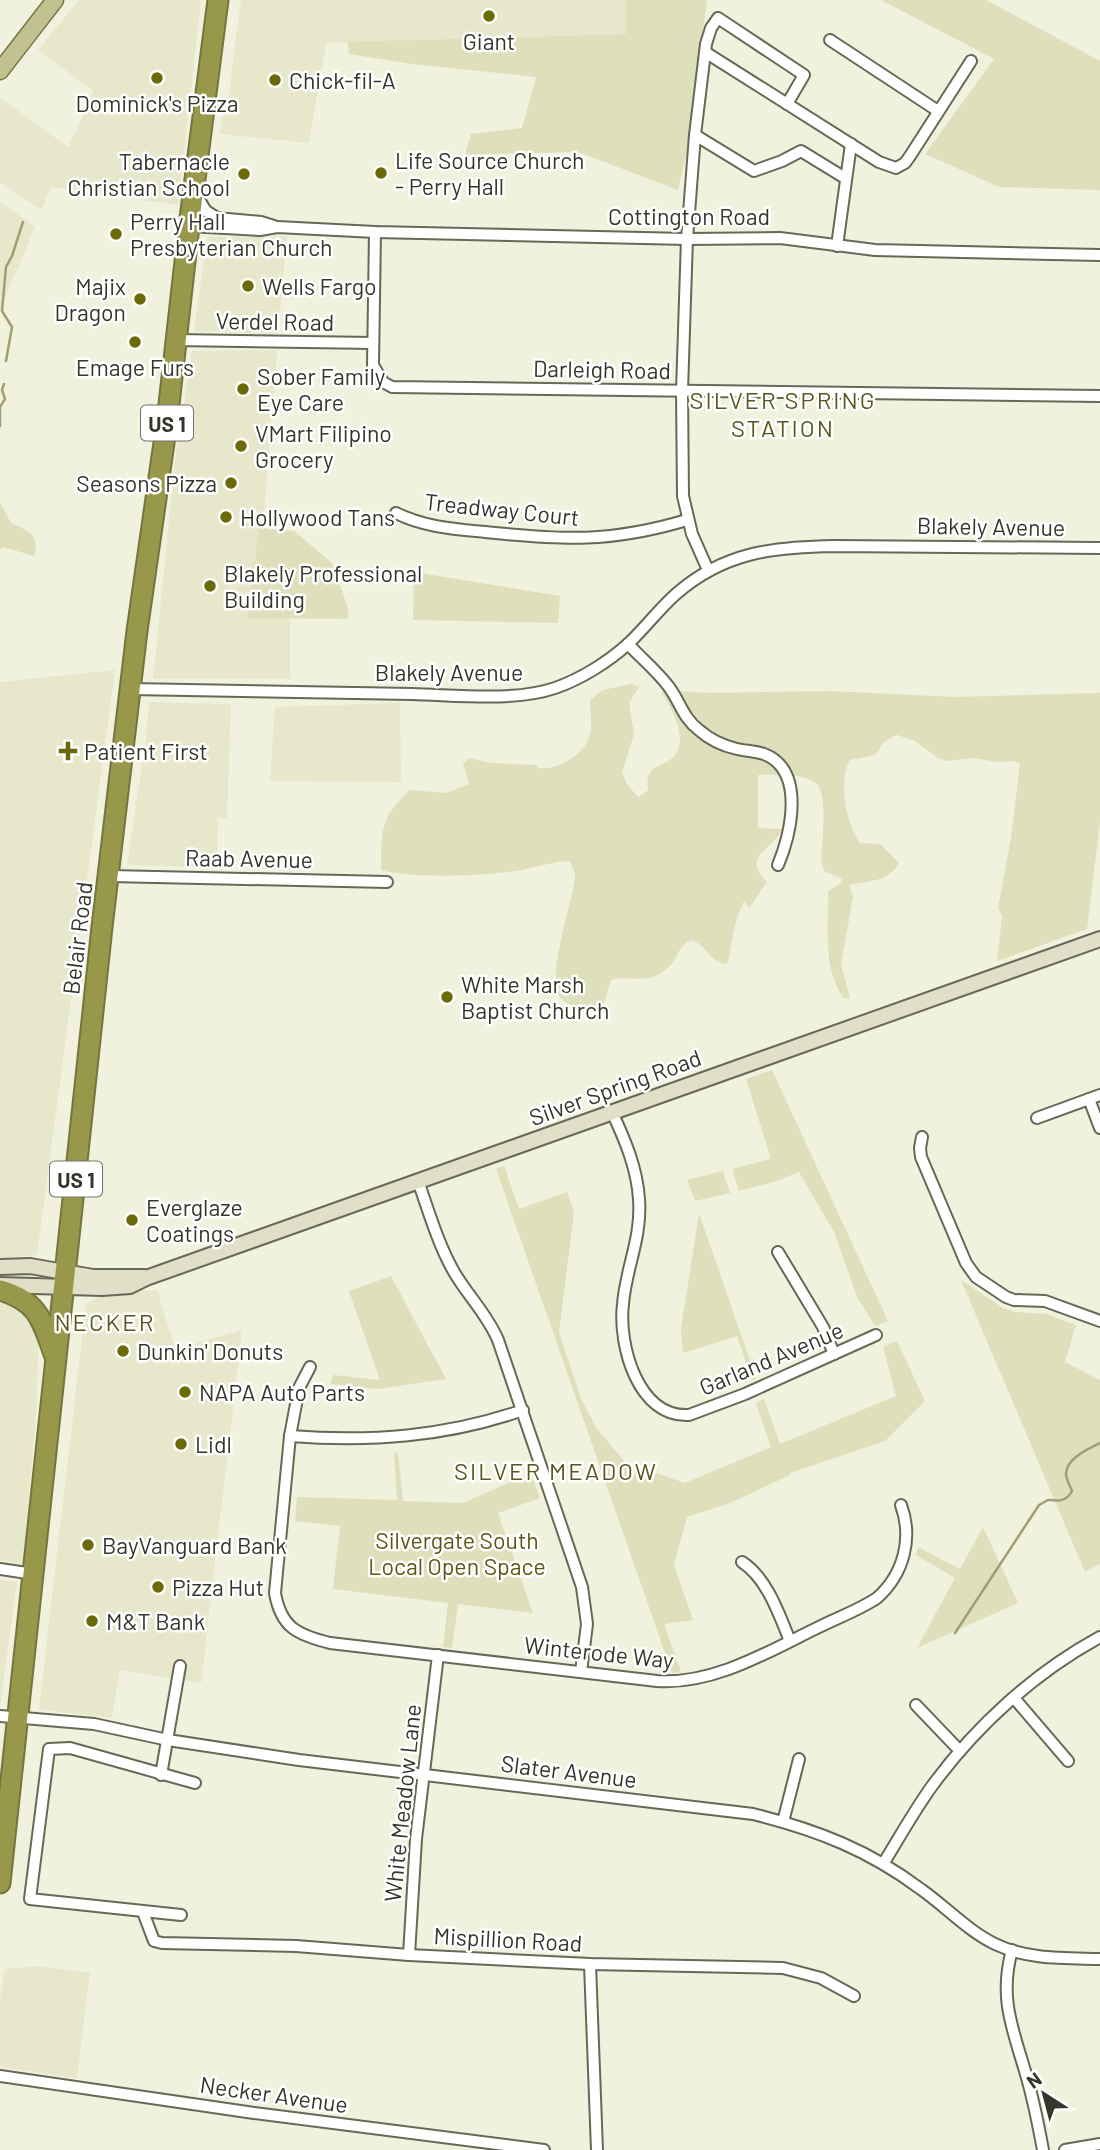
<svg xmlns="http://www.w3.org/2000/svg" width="1100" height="2150" viewBox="0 0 1100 2150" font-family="Barlow,sans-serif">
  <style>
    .built { fill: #e6e7cb }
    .green { fill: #dedfbb }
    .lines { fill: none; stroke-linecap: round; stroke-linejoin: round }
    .stream { stroke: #9e9f73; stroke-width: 2.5 }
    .street-casing { stroke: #676856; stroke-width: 14 }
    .secondary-casing { stroke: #676856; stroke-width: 18 }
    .primary-casing { stroke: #757540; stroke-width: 19 }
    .highway-casing { stroke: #757540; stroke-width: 23 }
    .street { stroke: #fff; stroke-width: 10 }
    .secondary { stroke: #e0e0c9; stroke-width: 14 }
    .primary { stroke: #c1c192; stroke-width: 16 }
    .highway { stroke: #98984a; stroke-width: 19 }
    .poi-dot { fill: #6b6a06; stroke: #fff; stroke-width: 2.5 }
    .labels { text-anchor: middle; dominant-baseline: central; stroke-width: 5; stroke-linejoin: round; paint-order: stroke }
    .shield { fill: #fff; stroke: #71726c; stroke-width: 2 }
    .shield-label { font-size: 21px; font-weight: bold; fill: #34352d }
    .poi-label { font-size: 23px; fill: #34352d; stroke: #fff; text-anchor: start }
    .street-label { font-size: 23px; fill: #34352d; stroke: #fff }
    .park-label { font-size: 23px; fill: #585812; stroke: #fff }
    .neighbourhood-label { font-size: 24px; letter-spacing: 2px; fill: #58571c; stroke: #fff }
  </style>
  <rect width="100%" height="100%" fill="#f1f2de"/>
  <g class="built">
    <path d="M79,0H201L178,205L51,187L41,210L0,182V98L68,147L79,125L93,91L38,50Z"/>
    <path d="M241,0H626L627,34L326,43L309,143L220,134L222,120L229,95Z"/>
    <path d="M0,202L35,227L0,310Z"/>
    <path d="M287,236L278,334L194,331L207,237Z"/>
    <path d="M277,350L263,528H259L247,617L290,618V679H153L175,461L192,351Z"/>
    <path d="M115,670L37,1255L0,1258V682Z"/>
    <path d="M149,702L231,704L227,818H218L217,867L127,865L146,739Z"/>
    <path d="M400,703L401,782L270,781L275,707Z"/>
    <path d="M157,1290L175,1349L242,1330L201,1683L120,1670L112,1718L39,1709L86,1304L102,1295Z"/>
    <path d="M0,1303L15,1305L26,1311L39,1334L36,1415L23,1563L0,1561Z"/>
    <path d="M0,1580L17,1581L0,1707Z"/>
    <path d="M40,1966L90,1973L77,2078L0,2067V1999L5,1969Z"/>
  </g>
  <g class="green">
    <path d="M626,0H707L686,156L678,190L578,152L465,155L471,134L522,128L536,77L412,64L349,54L348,42L626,34Z"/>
    <path d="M881,0H986L1100,61V190L999,187L925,154L994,59Z"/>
    <path d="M0,502L11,523C28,530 40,534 34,556L3,547L0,550Z"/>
    <path d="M259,528L294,531L332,563L348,608V619L247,618Z"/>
    <path d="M414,572L560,596L558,623L413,620Z"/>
    <path d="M631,684L639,687L629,703L634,734L622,773L627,784L638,797L648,790C643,760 671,769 678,750C685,731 671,708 662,693L663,690L708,693L830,691L956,697L1100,693V822L1087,929L997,961L1002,916L998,908L1011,838L1020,764L1013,761L998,762L973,758L948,761L938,758L915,741L897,735L885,741L875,755L850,760C838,780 846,824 860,843L880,844L899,863C889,882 868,881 849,885L853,897L841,964L850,999L844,998C822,970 829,924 828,891L840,884L842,879L824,871L821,860C822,844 828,794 817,784C805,773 773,775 758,775V828L782,829C775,849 739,855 767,882L749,908L744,901L736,920L728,962L723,964C707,958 709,947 691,940C677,947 679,956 670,966C648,987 633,974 611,980L603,1006L597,1010C586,1008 569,1008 561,998C544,978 574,901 575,876C575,872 572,866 570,861C553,862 539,866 522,870C490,876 412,879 381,870C382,830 379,819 410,790L446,793L469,784L463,764L469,758L491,763L536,765L538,768C557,771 586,754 590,734C593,724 590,711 590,700L603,690Z"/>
    <path d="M772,1070L888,1321L875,1326L857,1297L834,1232L799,1172L774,1182L739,1191L732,1169L771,1159L746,1079Z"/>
    <path d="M504,1166L519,1209L567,1192L574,1212L559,1332L581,1399L597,1429L625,1462L685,1483L771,1447L756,1403L764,1399L780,1444L896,1396L883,1347L897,1341L925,1401L885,1441L790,1473V1475L730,1503L687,1517L674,1565L693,1620L664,1624L681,1672L672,1673L496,1169Z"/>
    <path d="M723,1171L730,1193L695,1201L687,1180Z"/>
    <path d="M699,1213L756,1378L752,1380L737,1336L683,1353L681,1329Z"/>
    <path d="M391,1276L446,1379L378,1389L330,1384L333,1375L380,1380L349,1291Z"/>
    <path d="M961,1280L1003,1308L1016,1312L1046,1314L1076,1325L1065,1362L1100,1380V1564L1085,1572Z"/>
    <path d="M398,1452L403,1501L463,1503L531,1473L540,1498L498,1513L533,1613L458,1604L452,1648L443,1647L448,1603L333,1589L340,1526L295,1521L297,1497L397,1500L394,1453Z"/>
    <path d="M983,1527L1018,1603L917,1648L955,1578L916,1555L918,1547L960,1569Z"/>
  </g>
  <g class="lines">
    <g class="stream">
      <path d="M6,361L12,327L2,311L6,267L12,256L23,222"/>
      <path d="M0,426V407L5,399L2,390L4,384"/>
      <path d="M955,1633L1039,1505L1048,1500C1059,1501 1066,1502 1072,1491C1070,1486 1066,1479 1066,1474C1066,1458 1089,1449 1100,1443"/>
    </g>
    <defs>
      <g id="street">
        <path d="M830,40L938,111"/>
        <path d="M705,52L879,162L896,168L905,163L910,156L971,61"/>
        <path d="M695,135L754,171L782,161L801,151L845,178"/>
        <path d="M195,193L206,211L217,218L261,222L274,226"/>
        <path d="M189,226L260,230L277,227L375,232L687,239L780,238L875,250L1100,255"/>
        <path d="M375,232L373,365L383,382L392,387L1100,396"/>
        <path d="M837,246L851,144"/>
        <path d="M176,340L373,343"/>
        <path d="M396,513C424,527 454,529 485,532C563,540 610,543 687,520"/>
        <path d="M708,570L692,534L683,496L682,391L687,239L695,135L706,44L711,28L718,18L804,75L787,104"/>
        <path d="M628,644C641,658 657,671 669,687C680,702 683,718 699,730C709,739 724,746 737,749C746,751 755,751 764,754C806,770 791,835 778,865"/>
        <path d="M131,689C225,691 319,693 412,694C456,695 514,702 555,688C581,679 608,662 628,644C645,628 659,609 676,594C724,552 773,547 834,546L1100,548"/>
        <path d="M110,876L387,882"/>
        <path d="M1089,1099L1100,1128"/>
        <path d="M612,1112C625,1140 637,1168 639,1199C642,1238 626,1267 623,1304C618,1345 638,1418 689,1415L745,1394L876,1335"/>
        <path d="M1037,1118L1100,1095"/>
        <path d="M922,1137L920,1148L921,1157L966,1263L976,1277L1006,1297L1014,1300L1045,1301L1100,1321"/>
        <path d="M418,1181C429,1212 438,1244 454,1272C468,1296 487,1314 498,1340L582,1587L587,1624L581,1672"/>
        <path d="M778,1252L823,1327L834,1354"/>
        <path d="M310,1367L299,1388L290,1436L275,1593C281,1628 298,1635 330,1643L657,1681C714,1685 769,1651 819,1627C839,1617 859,1610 877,1598C904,1574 913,1538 901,1505"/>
        <path d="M290,1436C370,1442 446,1437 523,1410"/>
        <path d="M742,1562C767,1578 779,1614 790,1641"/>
        <path d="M0,1569L34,1574"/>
        <path d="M1014,1698L1068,1761"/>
        <path d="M916,1705L960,1751"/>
        <path d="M0,1716L94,1724L168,1740L299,1760L753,1814C817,1830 869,1850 922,1890C946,1907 968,1931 995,1944C1028,1960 1065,1958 1100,1959"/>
        <path d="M161,1775L180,1666"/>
        <path d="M783,1822L799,1759"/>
        <path d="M883,1864C899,1838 914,1811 932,1786C976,1726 1034,1673 1100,1637"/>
        <path d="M143,1912L154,1941L162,1943L296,1946L409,1955L590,1964L783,1968L821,1978L854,1996"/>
        <path d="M181,1915L30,1899L49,1749L70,1748L195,1783"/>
        <path d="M1012,1950C999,1997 1012,2027 1025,2071C1033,2097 1038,2123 1043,2150"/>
        <path d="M409,1955L416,1839L438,1655"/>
        <path d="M590,1964L597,2150"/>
        <path d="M0,2076L254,2113L544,2150"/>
        <path d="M1065,2150L1100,2144"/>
      </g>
      <g id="secondary">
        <path d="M0,1267L30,1266L93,1277H144"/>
        <path d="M0,1285L102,1288L130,1286L146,1278L1100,939"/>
      </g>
      <path id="primary" d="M0,71L55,0"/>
      <g id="highway">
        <path d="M0,1290C38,1301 42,1320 54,1354"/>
        <path d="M0,1883L102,927L137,631L167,422L189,226L218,0"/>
      </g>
    </defs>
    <use href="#street" class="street-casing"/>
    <use href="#secondary" class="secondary-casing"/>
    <use href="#primary" class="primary-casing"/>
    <use href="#highway" class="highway-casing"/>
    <use href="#street" class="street"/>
    <use href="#secondary" class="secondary"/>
    <use href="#primary" class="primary"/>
    <use href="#highway" class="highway"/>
  </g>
  <g class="poi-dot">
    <circle cx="489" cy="16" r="7"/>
    <circle cx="157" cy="78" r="7"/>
    <circle cx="275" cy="80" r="7"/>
    <circle cx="381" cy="173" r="7"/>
    <circle cx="244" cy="174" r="7"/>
    <circle cx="116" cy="234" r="7"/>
    <circle cx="248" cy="286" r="7"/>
    <circle cx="140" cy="299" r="7"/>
    <circle cx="135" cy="342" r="7"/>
    <circle cx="243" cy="389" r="7"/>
    <circle cx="241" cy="446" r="7"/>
    <circle cx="231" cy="483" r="7"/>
    <circle cx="226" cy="517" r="7"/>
    <circle cx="210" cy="586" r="7"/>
    <path d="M64.5 740.5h7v7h7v7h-7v7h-7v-7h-7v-7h7z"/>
    <circle cx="447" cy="997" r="7"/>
    <circle cx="132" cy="1220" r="7"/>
    <circle cx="123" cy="1351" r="7"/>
    <circle cx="185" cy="1392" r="7"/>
    <circle cx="181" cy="1444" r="7"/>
    <circle cx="88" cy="1545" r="7"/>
    <circle cx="158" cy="1587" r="7"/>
    <circle cx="92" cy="1621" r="7"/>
  </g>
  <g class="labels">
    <g class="shield">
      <rect x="141" y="405.5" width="52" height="35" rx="5"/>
      <rect x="50" y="1161.5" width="52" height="35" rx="5"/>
    </g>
    <g class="shield-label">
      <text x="167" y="423">US 1</text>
      <text x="76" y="1179">US 1</text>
    </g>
    <g class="poi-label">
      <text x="489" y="41" text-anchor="middle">Giant</text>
      <text x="289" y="80">Chick-fil-A</text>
      <text x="157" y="103" text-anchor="middle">Dominick's Pizza</text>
      <text x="395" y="160">Life Source Church<tspan x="395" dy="26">- Perry Hall</tspan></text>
      <text x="230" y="161" text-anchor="end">Tabernacle<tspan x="230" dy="26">Christian School</tspan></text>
      <text x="130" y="221">Perry Hall<tspan x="130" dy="26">Presbyterian Church</tspan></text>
      <text x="126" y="286" text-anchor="end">Majix<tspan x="126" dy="26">Dragon</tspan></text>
      <text x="262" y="286">Wells Fargo</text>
      <text x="135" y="367" text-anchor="middle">Emage Furs</text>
      <text x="257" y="376">Sober Family<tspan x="257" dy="26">Eye Care</tspan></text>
      <text x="255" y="433">VMart Filipino<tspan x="255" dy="26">Grocery</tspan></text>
      <text x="217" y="483" text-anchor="end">Seasons Pizza</text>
      <text x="240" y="517">Hollywood Tans</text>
      <text x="224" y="573">Blakely Professional<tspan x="224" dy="26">Building</tspan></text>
      <text x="84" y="751">Patient First</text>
      <text x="461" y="984">White Marsh<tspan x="461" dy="26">Baptist Church</tspan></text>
      <text x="146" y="1207">Everglaze<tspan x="146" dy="26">Coatings</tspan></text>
      <text x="137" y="1351">Dunkin' Donuts</text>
      <text x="199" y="1392">NAPA Auto Parts</text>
      <text x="195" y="1444">Lidl</text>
      <text x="102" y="1545">BayVanguard Bank</text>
      <text x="172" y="1587">Pizza Hut</text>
      <text x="106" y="1621">M&amp;T Bank</text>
    </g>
    <g class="street-label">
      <text x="689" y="216">Cottington Road</text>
      <text transform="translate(275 321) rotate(1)">Verdel Road</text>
      <text transform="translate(602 369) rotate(1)">Darleigh Road</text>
      <text transform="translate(502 509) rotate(6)">Treadway Court</text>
      <text transform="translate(991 526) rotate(1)">Blakely Avenue</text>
      <text x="449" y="672">Blakely Avenue</text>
      <text transform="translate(249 858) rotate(1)">Raab Avenue</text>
      <text transform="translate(77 938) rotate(-83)">Belair Road</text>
      <text transform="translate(615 1087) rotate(-20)">Silver Spring Road</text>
      <text transform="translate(771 1358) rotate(-23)">Garland Avenue</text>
      <text transform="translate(599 1652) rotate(6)">Winterode Way</text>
      <text transform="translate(569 1771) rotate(7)">Slater Avenue</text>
      <text transform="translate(402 1803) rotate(-84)">White Meadow Lane</text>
      <text transform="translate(508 1939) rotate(3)">Mispillion Road</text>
      <text transform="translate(274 2094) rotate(8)">Necker Avenue</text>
    </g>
    <g class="park-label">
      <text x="457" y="1540">Silvergate South<tspan x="457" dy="26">Local Open Space</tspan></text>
    </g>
    <g class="neighbourhood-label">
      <text x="783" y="399">SILVER SPRING<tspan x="783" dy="28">STATION</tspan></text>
      <text x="105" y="1321">NECKER</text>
      <text x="556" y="1470">SILVER MEADOW</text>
    </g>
  </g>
  <g transform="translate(1044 2094) rotate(324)" stroke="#ffffff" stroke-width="5" paint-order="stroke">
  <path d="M0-5L12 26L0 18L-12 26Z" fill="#34352d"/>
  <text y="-10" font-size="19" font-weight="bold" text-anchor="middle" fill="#34352d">N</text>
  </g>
</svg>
